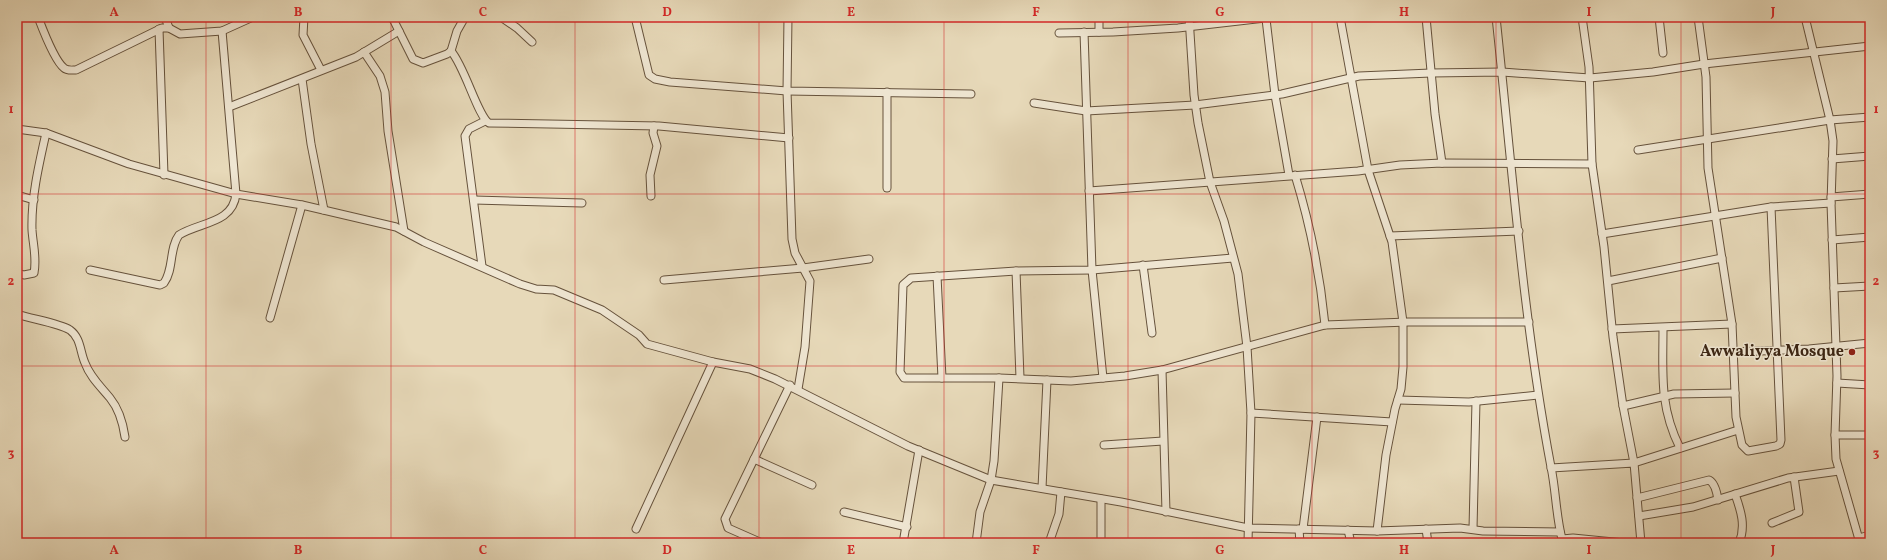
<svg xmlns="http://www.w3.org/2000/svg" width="1887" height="560" viewBox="0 0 1887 560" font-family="Vollkorn,serif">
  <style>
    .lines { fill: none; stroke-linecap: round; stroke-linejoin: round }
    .street-casing { stroke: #66523c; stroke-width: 9 }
    .street { stroke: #efe6d2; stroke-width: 7 }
    .grid { fill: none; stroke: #d62828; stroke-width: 1; stroke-opacity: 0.55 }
    .poi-dot { fill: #8f2418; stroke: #efe6d2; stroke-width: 1.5 }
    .labels { text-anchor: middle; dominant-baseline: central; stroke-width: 3; stroke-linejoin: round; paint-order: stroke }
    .poi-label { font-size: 16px; font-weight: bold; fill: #3b2513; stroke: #efe6d2; text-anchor: end }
    .neatline { fill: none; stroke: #d62828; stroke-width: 1.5 }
    .grid-label { font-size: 13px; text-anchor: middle; font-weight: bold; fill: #d62828 }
  </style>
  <rect width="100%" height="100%" fill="#e7d9b9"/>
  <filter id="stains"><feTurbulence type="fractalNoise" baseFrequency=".005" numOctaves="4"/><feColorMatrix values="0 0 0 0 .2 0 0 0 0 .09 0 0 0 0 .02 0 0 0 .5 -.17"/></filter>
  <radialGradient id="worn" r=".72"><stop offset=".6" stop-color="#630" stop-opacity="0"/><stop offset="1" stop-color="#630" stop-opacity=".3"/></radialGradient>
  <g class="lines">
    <defs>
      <g id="street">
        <path d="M38,17C43,30 54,60 64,68C67,71 72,70 76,70L162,28H169L180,34L222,31L253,17"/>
        <path d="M165,17L169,28"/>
        <path d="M304,17L303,35L321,70"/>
        <path d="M392,17L413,59L423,63L447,54L451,51L457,31L465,17"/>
        <path d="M501,17L517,28L532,42"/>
        <path d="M635,17L649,75L655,79L670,82L787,91L971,94"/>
        <path d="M788,17L787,91L792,239L795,253L810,281L805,347L798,389"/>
        <path d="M1099,17V32"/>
        <path d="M1189,17L1194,95L1198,123L1210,182L1224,221L1238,274L1247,347L1251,413L1248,543"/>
        <path d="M1340,17L1368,170L1392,242L1403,322V367L1401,389L1395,409L1386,455L1377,531"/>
        <path d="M1426,17L1435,114L1442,163"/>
        <path d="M1496,17C1512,167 1523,319 1551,467C1556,491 1556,516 1562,539"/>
        <path d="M1582,17L1589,67L1592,164L1604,247L1613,337L1623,406L1634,463L1738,430"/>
        <path d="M1659,17L1663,53"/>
        <path d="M1698,17L1706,77L1708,168L1732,324L1736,417L1742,445L1748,451L1776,446L1780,444L1781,440L1771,207"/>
        <path d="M1805,17L1830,120L1833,141L1831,203L1837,376L1835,435L1836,459L1860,543"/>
        <path d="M1266,19L1275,95L1289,175"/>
        <path d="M159,29L164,175"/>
        <path d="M1084,32L1092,270L1103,378"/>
        <path d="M1059,33L1113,32L1178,28L1273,17"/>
        <path d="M451,51C465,67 478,117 489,123L659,126L789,138"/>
        <path d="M364,52L380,76L385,92L388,131L404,231"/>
        <path d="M302,79L311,144L324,210"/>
        <path d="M887,92V188"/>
        <path d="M1034,103L1086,111L1195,105L1282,94L1359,76L1431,73L1502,72L1590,78L1653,72L1704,64L1870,46"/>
        <path d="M229,107L356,57L399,31"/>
        <path d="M17,129L46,133L129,164L236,194L302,205L396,227L424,242L520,284L536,289L554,290L602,310L639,335L647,344L713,362L750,369L775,379L908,446L991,480L1121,502L1248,528L1377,531L1460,528L1483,531L1560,532"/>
        <path d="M1638,150L1830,120L1870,117"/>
        <path d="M1832,159L1870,156"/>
        <path d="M1295,175C1310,224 1320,274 1325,325"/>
        <path d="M1089,191L1358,171L1400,165L1442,163L1592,164"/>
        <path d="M17,195L34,200"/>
        <path d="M651,196L650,175L657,146L653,133L654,126"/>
        <path d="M1831,197L1870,194"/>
        <path d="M474,200L582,203"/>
        <path d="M1602,234L1771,207L1831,203"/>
        <path d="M1390,236L1519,231"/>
        <path d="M1832,240L1870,237"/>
        <path d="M1233,258L1092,270L1016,271L911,278L903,285L900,372L904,378H999L1071,381L1125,376L1162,370L1325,325L1408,322H1529"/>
        <path d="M1143,265L1152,333"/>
        <path d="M482,266L465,136L469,129L485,121"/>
        <path d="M90,270L160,285L164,283C174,269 169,248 179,235C199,222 233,224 236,194L222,31"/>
        <path d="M1016,271L1020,378"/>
        <path d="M17,273L24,275L34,273C37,258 33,245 32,230C31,198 39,164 46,133"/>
        <path d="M937,276L942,378"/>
        <path d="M664,280L803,268L869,259"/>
        <path d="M1608,281L1722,258"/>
        <path d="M1834,288L1870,286"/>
        <path d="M17,314C31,319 59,323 70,330C81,338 80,352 85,363C90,377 101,387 110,398C119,409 123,423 125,437"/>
        <path d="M270,318L302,205"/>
        <path d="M1663,328C1663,373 1659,406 1680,448"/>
        <path d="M1612,329L1732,324"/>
        <path d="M1732,352L1809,349L1870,343"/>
        <path d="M1162,370L1166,512"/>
        <path d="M1837,383L1870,385"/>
        <path d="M1398,400L1469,402L1538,395"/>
        <path d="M1623,406L1674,394L1735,393"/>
        <path d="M1251,413L1392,422"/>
        <path d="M1835,435H1870"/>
        <path d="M1104,445L1163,441"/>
        <path d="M754,459L812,485"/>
        <path d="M1551,468L1634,463L1641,543"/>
        <path d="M1042,488L1047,380"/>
        <path d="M1735,494C1741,511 1746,526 1739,543"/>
        <path d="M1637,498L1709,480C1715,483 1717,493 1718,500"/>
        <path d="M1101,499V543"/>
        <path d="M844,512L907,527"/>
        <path d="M1639,516L1693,507L1788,478L1839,471"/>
        <path d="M1772,523L1799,512L1794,477"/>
        <path d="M636,529L713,362"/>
        <path d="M1299,529L1300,543"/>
        <path d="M1303,529L1317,417"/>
        <path d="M1426,529L1428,543"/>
        <path d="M1473,529L1476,401"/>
        <path d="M1348,530L1351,543"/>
        <path d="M1859,538L1870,535"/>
        <path d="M762,543L728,528L725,519L790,385"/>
        <path d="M903,543L919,450"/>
        <path d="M976,543L980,512L991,480L994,461L999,378"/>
        <path d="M1049,543L1059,514L1061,492"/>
        <path d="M1562,543V539L1573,538L1624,543"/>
      </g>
    </defs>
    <use href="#street" class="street-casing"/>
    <use href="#street" class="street"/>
  </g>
  <path class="grid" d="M206,17V543M391,17V543M575,17V543M759,17V543M944,17V543M1128,17V543M1312,17V543M1496,17V543M1681,17V543M17,194H1870M17,366H1870"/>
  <circle class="poi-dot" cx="1852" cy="352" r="4"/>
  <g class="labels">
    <g class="poi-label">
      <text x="1844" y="352">Awwaliyya Mosque</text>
    </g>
  </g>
  <rect width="1887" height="560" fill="none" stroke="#e7d9b9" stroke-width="44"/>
  <rect x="22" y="22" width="1843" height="516" class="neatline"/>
  <g class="grid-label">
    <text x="114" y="16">A</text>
    <text x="298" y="16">B</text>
    <text x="483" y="16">C</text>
    <text x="667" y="16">D</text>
    <text x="851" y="16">E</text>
    <text x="1036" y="16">F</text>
    <text x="1220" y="16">G</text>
    <text x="1404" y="16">H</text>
    <text x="1589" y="16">I</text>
    <text x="1773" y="16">J</text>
    <text x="11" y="113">1</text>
    <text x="1876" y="113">1</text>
    <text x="11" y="285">2</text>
    <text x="1876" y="285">2</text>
    <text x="11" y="457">3</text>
    <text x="1876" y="457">3</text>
    <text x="114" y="554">A</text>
    <text x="298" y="554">B</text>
    <text x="483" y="554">C</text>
    <text x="667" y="554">D</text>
    <text x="851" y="554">E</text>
    <text x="1036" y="554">F</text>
    <text x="1220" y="554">G</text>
    <text x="1404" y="554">H</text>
    <text x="1589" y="554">I</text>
    <text x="1773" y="554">J</text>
  </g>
  <rect width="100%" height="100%" filter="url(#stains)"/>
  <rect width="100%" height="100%" fill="url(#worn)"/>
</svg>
